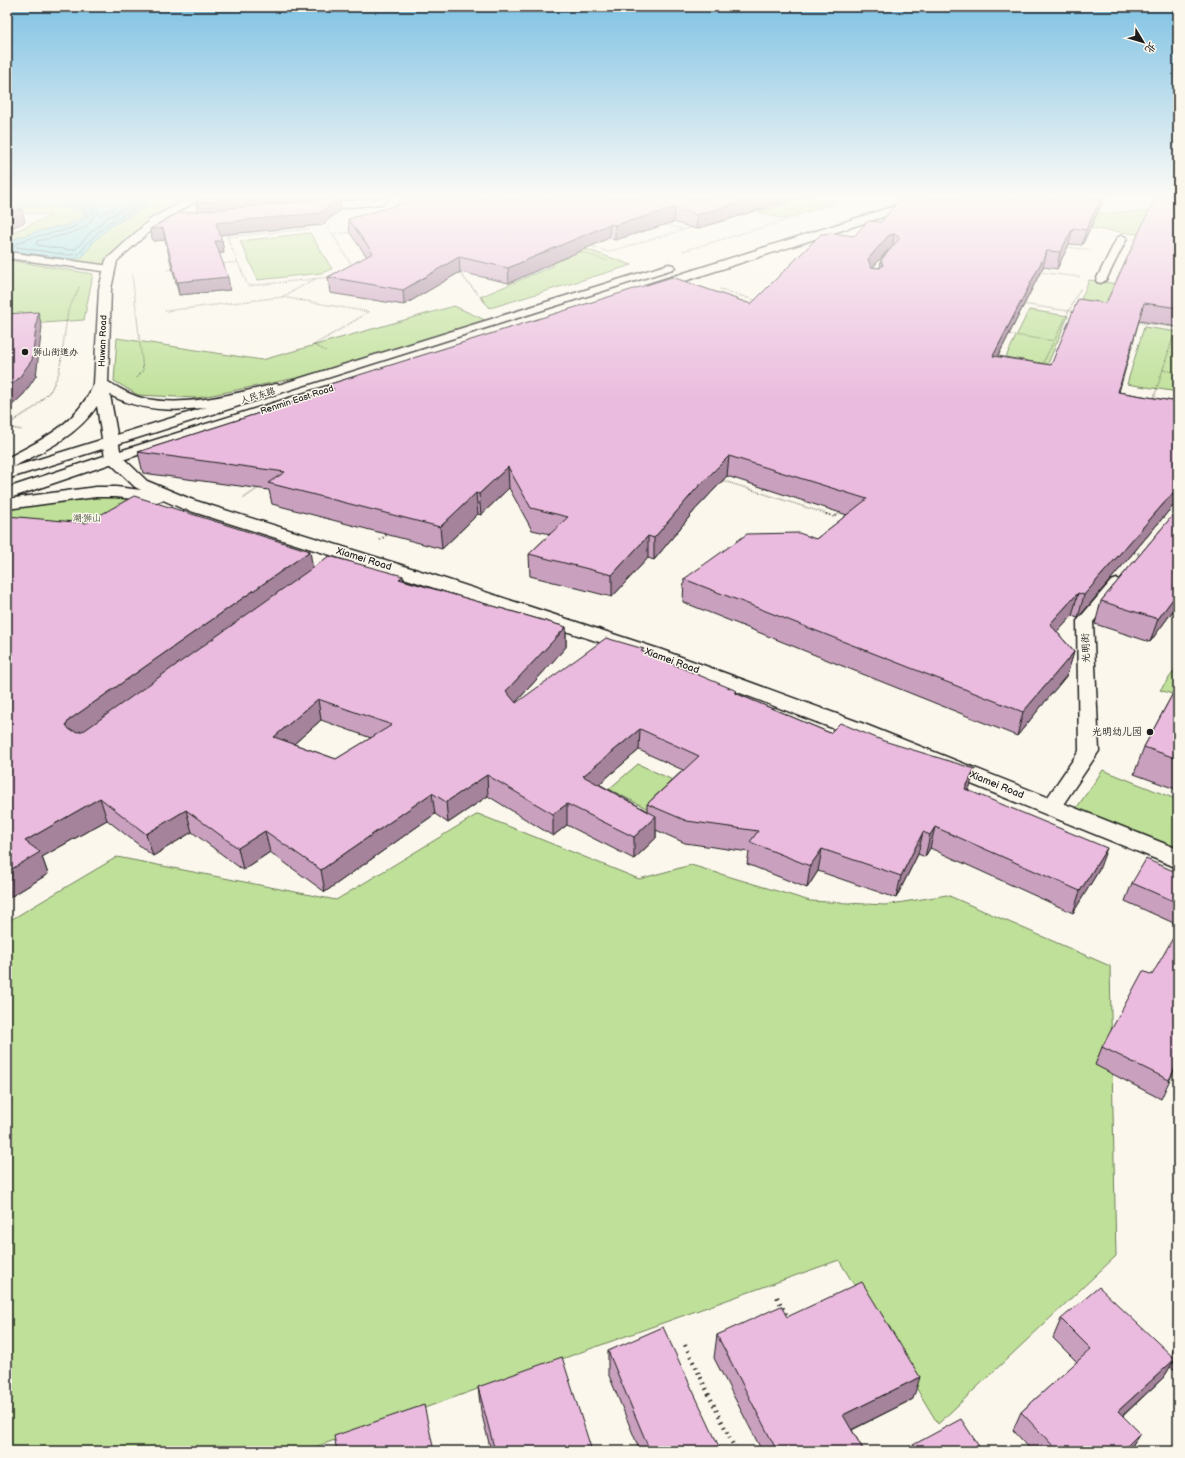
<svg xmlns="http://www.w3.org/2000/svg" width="1185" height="1458" viewBox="0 0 1185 1458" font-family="'Balsamiq Sans','LXGW WenKai TC',sans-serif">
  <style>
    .green { fill: #bfe099; stroke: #6e7e5a }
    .water { fill: #85d6df; stroke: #5b8c91 }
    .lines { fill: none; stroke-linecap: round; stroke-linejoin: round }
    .shore { stroke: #46666a; stroke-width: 1 }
    .lane-casing { stroke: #1c1c1c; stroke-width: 3 }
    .street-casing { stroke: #1c1c1c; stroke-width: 3 }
    .secondary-casing { stroke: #1c1c1c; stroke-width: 3 }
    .primary-casing { stroke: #1c1c1c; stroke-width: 3 }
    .path-far2 { stroke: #1c1c1c; stroke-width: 1.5; stroke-dasharray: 0.5 1.5; stroke-linecap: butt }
    .path-far1 { stroke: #1c1c1c; stroke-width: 2; stroke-dasharray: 1 2.5; stroke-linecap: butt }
    .path { stroke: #1c1c1c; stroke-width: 4; stroke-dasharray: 1.5 4.5; stroke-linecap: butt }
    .lane { fill: #fbf7ec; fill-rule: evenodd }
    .street { fill: #fbf7ec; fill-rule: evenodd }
    .secondary { fill: #fbf7ec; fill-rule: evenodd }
    .primary { fill: #fbf7ec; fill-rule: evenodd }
    .wall { fill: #c9a1bf; stroke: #1c1c1c; fill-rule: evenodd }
    .shaded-wall { fill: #a4839b; stroke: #1c1c1c }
    .building { fill: #eabbde; stroke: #1c1c1c; fill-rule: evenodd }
    .poi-dot { fill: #1c1c1c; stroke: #fbf7ec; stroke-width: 1.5 }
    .labels { text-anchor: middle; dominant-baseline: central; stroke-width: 3; stroke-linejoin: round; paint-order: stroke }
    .far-street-label { font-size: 9px; fill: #1c1c1c; stroke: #fbf7ec }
    .far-poi-label { font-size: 9px; fill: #1c1c1c; stroke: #fbf7ec; text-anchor: start }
    .far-park-label { font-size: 9px; fill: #4d5742; stroke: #fbf7ec }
    .street-label { font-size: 10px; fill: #1c1c1c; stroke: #fbf7ec }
    .poi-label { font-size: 10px; fill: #1c1c1c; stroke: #fbf7ec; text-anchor: end }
  </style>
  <rect width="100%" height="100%" fill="#fbf7ec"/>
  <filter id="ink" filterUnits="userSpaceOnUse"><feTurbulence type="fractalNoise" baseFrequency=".025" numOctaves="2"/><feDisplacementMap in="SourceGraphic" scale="8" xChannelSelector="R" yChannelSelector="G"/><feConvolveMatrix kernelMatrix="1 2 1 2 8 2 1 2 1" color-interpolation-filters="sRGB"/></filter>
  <g filter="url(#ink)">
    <g class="green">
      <path d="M13,198H194L154,220L108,268L7,254V235L51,215L7,211V202Z"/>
      <path d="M399,198H464L483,214L632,265L490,308L480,297L553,266L545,241L406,213L398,200Z"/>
      <path d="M804,198H811L833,204L784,219L758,212Z"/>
      <path d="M1178,211V239L1014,219L1092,213Z"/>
      <path d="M310,233L332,269L321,273L258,280L240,241Z"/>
      <path d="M7,260L93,274L84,320L16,325H7Z"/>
      <path d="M1089,280L1153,289L1144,318L1077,309Z"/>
      <path d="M454,306L485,320L301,377L197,398L138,395L114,381L117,338L262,360Z"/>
      <path d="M1029,310L1068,316L1044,373L1001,367Z"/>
      <path d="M1144,327L1178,332V392L1127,384Z"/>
      <path d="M130,496L157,502L92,539L7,516V506L86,497Z"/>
      <path d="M1178,666V696L1160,690Z"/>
      <path d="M638,764L677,782L648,809L609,789Z"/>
      <path d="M1103,770L1178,800V853L1075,810Z"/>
      <path d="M478,814L639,879L691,865L810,901L885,905L947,895L1110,966L1116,1256L938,1424L839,1260L304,1451H7V1344L10,1343V1220L7,1217V922L117,857L336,900Z"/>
    </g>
    <path class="water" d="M19,198H162L113,225L97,238L81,258L68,259L7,250V243L19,237L54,227L65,226L83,218V210H72L58,206L23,207L16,201Z"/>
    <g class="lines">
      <g class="shore">
        <path d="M21,198L25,203L58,202L86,208L87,217C72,236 36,231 15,245L16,247L68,255L79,254L94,236L110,222L154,198"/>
        <path d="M64,198L81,201L90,205C107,231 52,237 37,241V245L69,250L76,249L91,232L107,218L143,198"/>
        <path d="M92,198L96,204L98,214L100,215L131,198"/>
      </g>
      <defs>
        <g id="lane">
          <path d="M1122,235L1127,238L1106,280L1101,283L1097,282L1096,280L1117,238Z"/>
          <path d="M7,252L110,266L115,269L110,272L7,258Z"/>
          <path d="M1117,579L1123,581L1125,584L1093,622L1099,751L1058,812L1051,814L1044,812L1041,807L1079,751L1077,621L1111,581Z"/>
        </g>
        <path id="street" d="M379,198L386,199L387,201L382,204L311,211L306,208L311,205Z"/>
        <path id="secondary" d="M189,198H202L160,222L117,261L111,289L108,382C119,388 130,395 142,398C186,408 233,394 276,384L281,385L283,388L281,391C226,405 163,423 110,395L121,456L147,481L193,500L427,573L662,650L864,724L1178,849V868L848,734L648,658L413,581L181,508L163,500L157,502L116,497H96L7,509V499L96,487H116L141,490L135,487L105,458L97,406C77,436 44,451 13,467L7,469V458C44,439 76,424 94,384L99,289L106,260L152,218Z"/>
        <g id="primary">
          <path d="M920,198H936L935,200L654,291H646L644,288L646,285Z"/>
          <path d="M669,264L673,265L675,267L673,269L7,479V469Z"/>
          <path d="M356,377L361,378L363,381L361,384L119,461L7,499V488L107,455Z"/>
        </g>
      </defs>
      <use href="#lane" class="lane-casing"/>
      <use href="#street" class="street-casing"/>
      <use href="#secondary" class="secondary-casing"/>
      <use href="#primary" class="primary-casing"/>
      <g class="path-far2">
        <path d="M820,198L840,203"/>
        <path d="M1102,199L1112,198"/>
        <path d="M664,224L682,229"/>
        <path d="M328,227L353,267"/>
        <path d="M309,229L227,237L248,286L331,277"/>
        <path d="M332,234L353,232"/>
        <path d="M589,245L608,252L693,227"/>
        <path d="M1066,247L1092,250"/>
        <path d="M578,251L608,261"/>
        <path d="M683,251L797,217"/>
        <path d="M220,264L238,262"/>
        <path d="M167,270L176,269"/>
        <path d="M457,270L485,302"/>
        <path d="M1038,272L1080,277"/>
        <path d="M132,274L143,370L137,378"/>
        <path d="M315,279L282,297L369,312L314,345L326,351"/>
        <path d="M720,289L757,301"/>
        <path d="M1022,304L1075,312"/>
        <path d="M165,311L282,297"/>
        <path d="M1135,322L1178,328"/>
        <path d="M1006,334L1055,341"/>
        <path d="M1042,365L1080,289"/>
        <path d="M1163,370L1178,373"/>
        <path d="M1153,401L1176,328"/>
        <path d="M7,425L35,407L51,390L59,373L68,311L80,286"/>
        <path d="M7,427L22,430"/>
        <path d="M721,480L830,515"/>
        <path d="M244,498L260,487"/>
        <path d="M837,515L842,511"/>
      </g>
      <g class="path-far1">
        <path d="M826,514L835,517L838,514"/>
        <path d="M380,540L389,533"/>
        <path d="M1131,551L1142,555"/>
      </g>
      <g class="path">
        <path d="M777,1297L788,1318"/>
        <path d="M685,1345L736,1451"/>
      </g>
      <use href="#lane" class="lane"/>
      <use href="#street" class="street"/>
      <use href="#secondary" class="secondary"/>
      <use href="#primary" class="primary"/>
    </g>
    <g class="wall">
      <path d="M204,198H356L340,200L341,209L322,225L220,235L222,241L224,253H219L230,290L179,295L165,240L153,241L150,229L197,212L196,203Z"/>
      <path d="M522,198H798L696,229L674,222L615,240L609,238L509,283L460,272L404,305L330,293L328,277L367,257L350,233L348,219L513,201Z"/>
      <path d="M901,198H1105L1082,245L1069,244L1057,269L1043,267L998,356L1051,365L1106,303L1178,198V327L1139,321L1119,392L1178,402V506L1172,507L1078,618L1072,616L1057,632L1074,652L1067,675L1017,736L683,602L684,579L816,539L847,515L727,476L695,510L654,560L648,558L612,597L530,576L529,554L550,534L532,530L509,488L481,515L478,514L442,549L272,504L269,490L143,473L138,452L328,391L327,385L751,304L854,236L881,222ZM889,250L881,260L880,268L873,267L887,251Z"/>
      <path d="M1178,509V604L1150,642L1095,624L1101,601Z"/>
      <path d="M7,516L313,567L403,576V580L566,627V647L516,702V703L644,653L737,694L969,791L1099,870L1073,913L930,848L925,857L918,854L896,898L818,871L807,888L747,864L749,852L685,843L656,830V838L634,859L567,825L553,836L488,796L448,823L435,814L325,892L270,852L243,870L192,832L153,856L107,820L42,857L48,874L7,899ZM321,720L371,738L336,759L294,744ZM639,750L683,770L647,804V811L599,784Z"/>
      <path d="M1178,684V790L1134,774L1144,747Z"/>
      <path d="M1178,873V925L1125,901L1132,883Z"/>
      <path d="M1102,1047L1178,1062L1161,1099L1095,1065Z"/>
      <path d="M787,1317L913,1399L852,1430L864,1451H762L714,1358L717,1335Z"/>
      <path d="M1061,1319L1172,1356L1178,1324V1371L1170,1367L1164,1377L1123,1416L1140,1433L1129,1451H1032L1013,1430L1021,1412L1077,1362L1053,1338Z"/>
      <path d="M608,1351L721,1451H640L608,1373Z"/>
      <path d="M478,1387L592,1451H491L481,1411Z"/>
    </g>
    <g class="shaded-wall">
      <path d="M248,198H356L340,200L341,209L322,225L218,235L198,214L196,203Z"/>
      <path d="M753,198H798L696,229L697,215Z"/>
      <path d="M1101,198H1105L1082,245L1086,230Z"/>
      <path d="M675,208L674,222L615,240V225Z"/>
      <path d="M22,209L25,222L7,230V215Z"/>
      <path d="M610,224L609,238L509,283L508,268Z"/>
      <path d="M163,228L165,240L153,241L150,229Z"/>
      <path d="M1073,228L1069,244L1057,269L1060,252Z"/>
      <path d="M894,234L892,250L887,251L866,275L868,259L889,235Z"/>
      <path d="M215,241H222L224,253H217Z"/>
      <path d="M1047,251L1043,267L989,374L993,356Z"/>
      <path d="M459,257L460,272L404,305L403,290Z"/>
      <path d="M228,277L230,290L179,295L177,282Z"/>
      <path d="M38,312L42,327L36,376L24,394L7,410V389Z"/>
      <path d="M729,456L727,476L695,510L654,560V538L696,489Z"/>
      <path d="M508,467L509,488L481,515L479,494Z"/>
      <path d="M1178,487V506L1172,507L1078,618L1084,595Z"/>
      <path d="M476,493L478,514L442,549L440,527Z"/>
      <path d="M648,536V558L612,597V575Z"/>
      <path d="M310,551L313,570L76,741L66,725L69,720Z"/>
      <path d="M403,576L405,596L399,579Z"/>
      <path d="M1178,592V604L1150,642L1158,619Z"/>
      <path d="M1078,593L1072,616L1044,647L1050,624Z"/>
      <path d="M566,627V647L507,712L506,691Z"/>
      <path d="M1074,652L1067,675L1017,736L1023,712Z"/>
      <path d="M318,699L321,720L278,758L274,737Z"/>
      <path d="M640,729L639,750L584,797L583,776Z"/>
      <path d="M975,769L969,790L965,789Z"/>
      <path d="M487,775L488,796L448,823L446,802Z"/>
      <path d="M432,793L435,814L325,892L321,870Z"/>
      <path d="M100,798L107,820L42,857L48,874L7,899V872L25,841Z"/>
      <path d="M567,804V825L553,836V814Z"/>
      <path d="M186,810L192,832L153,856L146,834Z"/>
      <path d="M656,816V838L634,859V837Z"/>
      <path d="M935,827L930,848L925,857L930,835Z"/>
      <path d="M265,831L270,852L243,870L238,848Z"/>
      <path d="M923,832L918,854L896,898L901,876Z"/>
      <path d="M1107,848L1099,870L1073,913L1080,891Z"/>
      <path d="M822,849L818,871L807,888L810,866Z"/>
      <path d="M1175,1359L1164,1377L1108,1429L1118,1411Z"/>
      <path d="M920,1377L913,1399L837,1437L843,1415Z"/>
      <path d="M1140,1433L1129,1451H1122Z"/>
    </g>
    <g class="building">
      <path d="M204,198H248L196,203Z"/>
      <path d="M340,198L320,213L216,223L222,241H215L228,277L177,282L163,228L150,229L178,213Z"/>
      <path d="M422,198H512L513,201L522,198H753L697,215L675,208L615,225L610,224L508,268L459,257L403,290L328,277L373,253L348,219Z"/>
      <path d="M901,198H1101L1086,230L1073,228L1060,252L1047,251L993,356L1051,365L1078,299L1106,303L1155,198H1178V308L1144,303L1118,392L1178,402V487L1084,595L1078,593L1050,624L1074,652L1023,712L684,579L747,534L799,533L816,539L867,499L729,456L696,489L654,538L648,536L612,575L529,554L568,517L531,508L508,467L479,494L476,493L440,527L268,483L285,472L138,452L334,389L327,385L672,277L751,304L821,234L832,233L854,236L868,221L881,222ZM894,234L899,237V239L881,260L883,265L880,268L871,267L868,259L889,235Z"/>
      <path d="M7,207L22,209L7,215Z"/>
      <path d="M38,312L32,360L19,378L7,389V314Z"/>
      <path d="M134,496L310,551L69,720L66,725L70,730L78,732L85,730L329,556L403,576L399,579L566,627L506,691L516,703L606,638L644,649L641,651L737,691L735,693L830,733L840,723L884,741L975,769L965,789L1107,848L1080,891L935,827L930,835L923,832L901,876L822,849L810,866L750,842L758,831L687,821L647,804L699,756L640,729L583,776L656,816L634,837L567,804L553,814L487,775L446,802L432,793L321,870L265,831L238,848L186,810L146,834L100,798L25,841L40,852L7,872V516L86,523ZM318,699L392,725L336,759L274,737Z"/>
      <path d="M1178,509V592L1158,619L1101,601Z"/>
      <path d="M1178,684V759L1144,747Z"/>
      <path d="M1146,859L1178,873V903L1132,883Z"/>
      <path d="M1178,929V1062L1169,1080L1102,1047L1143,971L1152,975Z"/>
      <path d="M862,1282L920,1377L843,1415L864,1451H777L717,1335L781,1306L787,1317Z"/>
      <path d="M1099,1287L1175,1359L1118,1411L1140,1433L1122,1451H1058L1021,1412L1091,1349L1061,1319Z"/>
      <path d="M663,1327L721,1451H650L608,1351Z"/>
      <path d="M562,1357L592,1451H495L478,1387Z"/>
      <path d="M424,1405L434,1451H337L334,1436Z"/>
      <path d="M961,1419L982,1451H902Z"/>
    </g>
  </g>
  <linearGradient id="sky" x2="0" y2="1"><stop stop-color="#80c2e4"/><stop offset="0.49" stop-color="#fdfbf6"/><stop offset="1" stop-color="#fdfbf6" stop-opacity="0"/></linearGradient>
  <rect width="1185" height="402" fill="url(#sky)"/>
  <g class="poi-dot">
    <circle cx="25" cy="352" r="4"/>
    <circle cx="1150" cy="732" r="4"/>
  </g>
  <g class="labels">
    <g class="far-street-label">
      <text transform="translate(103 341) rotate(-88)">Huwan Road</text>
      <text transform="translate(258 396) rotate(-17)">人民东路</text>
      <text transform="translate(297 400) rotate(-18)">Renmin East Road</text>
    </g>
    <g class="far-poi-label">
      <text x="33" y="352">狮山街道办</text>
    </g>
    <g class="far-park-label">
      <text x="87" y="518">潮·狮山</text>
    </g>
    <g class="street-label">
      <text transform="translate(364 559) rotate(17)">Xiamei Road</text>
      <text transform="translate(1086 648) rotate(-92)">光明街</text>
      <text transform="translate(672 661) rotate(20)">Xiamei Road</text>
      <text transform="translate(997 785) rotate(22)">Xiamei Road</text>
    </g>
    <g class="poi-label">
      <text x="1142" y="732">光明幼儿园</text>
    </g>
  </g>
  <rect width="1185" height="1458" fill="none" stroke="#fbf7ec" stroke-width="24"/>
  <rect x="12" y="12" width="1161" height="1434" fill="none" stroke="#1c1c1c" stroke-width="1.5" filter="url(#ink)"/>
  <g transform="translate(1143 42) rotate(128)" stroke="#fbf7ec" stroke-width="3" paint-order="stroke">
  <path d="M0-3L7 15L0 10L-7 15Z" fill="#1c1c1c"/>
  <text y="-6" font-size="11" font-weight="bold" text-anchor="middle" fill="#1c1c1c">北</text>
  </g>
</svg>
